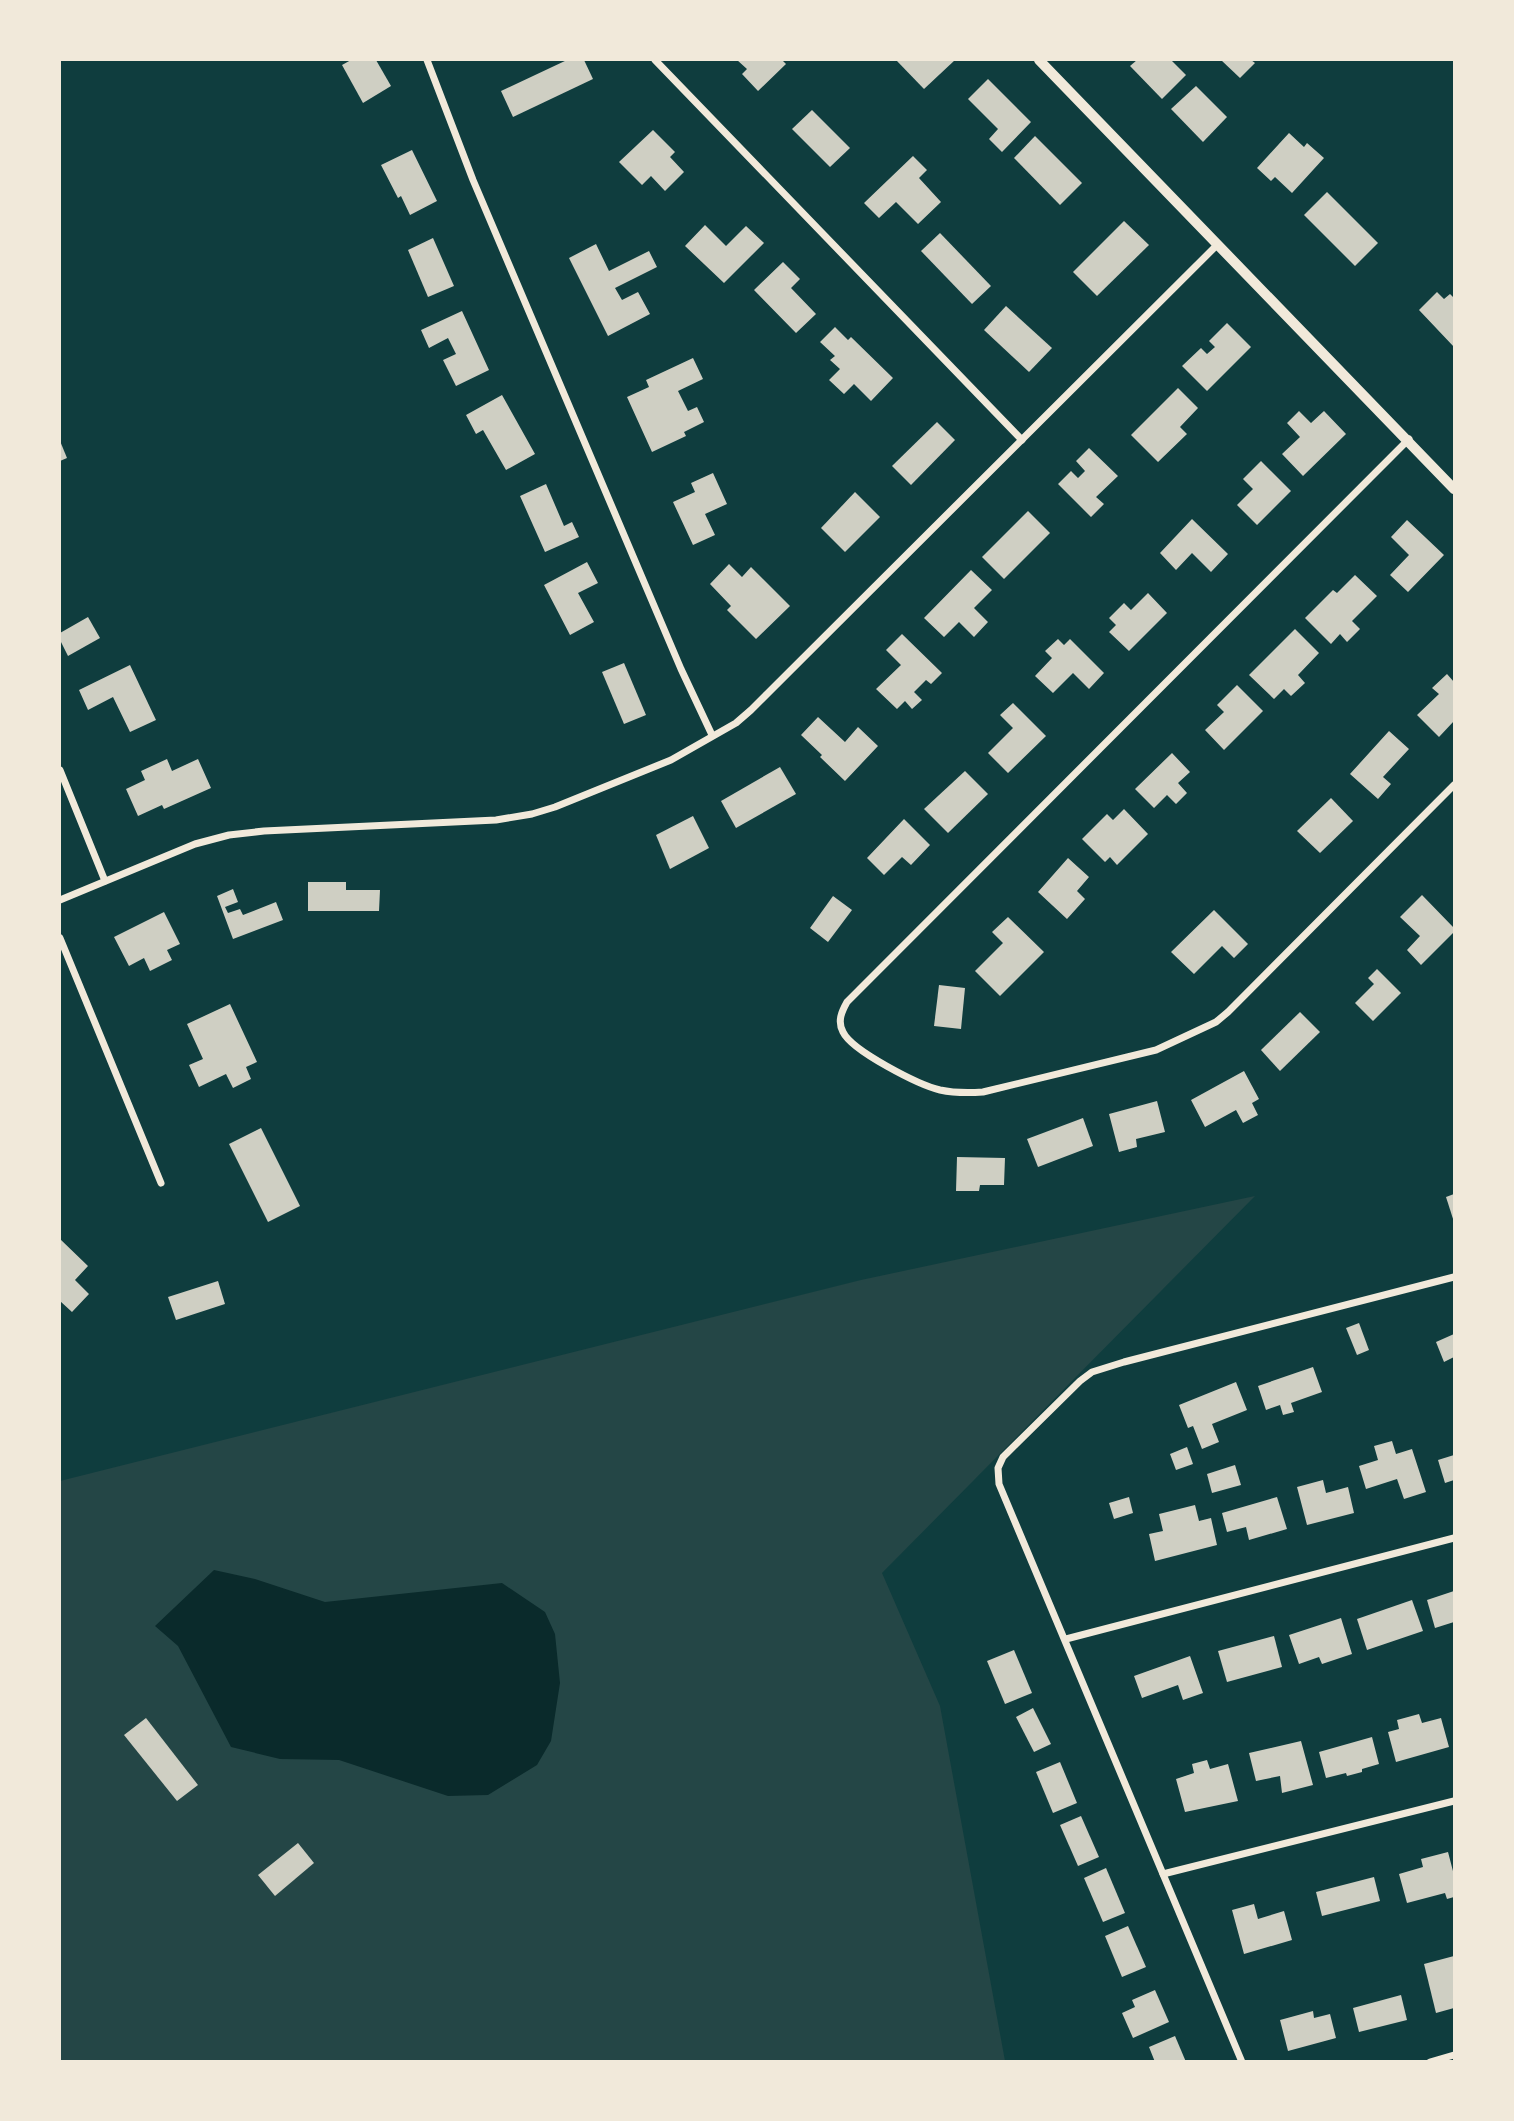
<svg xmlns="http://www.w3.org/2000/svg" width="1514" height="2121" viewBox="0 0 1514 2121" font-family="Inter,sans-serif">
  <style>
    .green { fill: #244646 }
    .water { fill: #0a2a2b }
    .building { fill: #cfcfc3 }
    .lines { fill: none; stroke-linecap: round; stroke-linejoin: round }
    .minor { stroke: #f1e9da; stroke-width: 7 }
    .tertiary { stroke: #f1e9da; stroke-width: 10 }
  </style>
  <rect width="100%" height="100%" fill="#0f3d3e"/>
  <path class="green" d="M1255,1196L882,1573L940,1706L1005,2061L60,2062V1481L861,1280Z"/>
  <path class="water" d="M214,1570L255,1579L325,1602L502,1583L545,1612L555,1634L560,1683L551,1741L537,1765L488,1795L448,1796L339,1760L280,1759L231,1747L178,1646L155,1626Z"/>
  <g class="building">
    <path d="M351,60H376L391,86L363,103L342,65Z"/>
    <path d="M567,60H584L593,79L513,117L501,91Z"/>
    <path d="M737,60H782L786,64L758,91L742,74L747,69Z"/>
    <path d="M896,60H955L924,89Z"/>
    <path d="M1137,60H1171L1186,75L1162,99L1130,66Z"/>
    <path d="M1221,60H1251L1255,63L1240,78Z"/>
    <path d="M988,79L1031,122L1002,152L989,139L998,129L968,99Z"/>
    <path d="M1196,86L1227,117L1203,142L1171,109Z"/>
    <path d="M812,110L850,148L830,167L792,129Z"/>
    <path d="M653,130L675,152L670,157L684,172L665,191L651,176L642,185L619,162Z"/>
    <path d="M1289,133L1304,147L1307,143L1324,158L1292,193L1275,177L1271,181L1257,168Z"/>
    <path d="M1035,136L1082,183L1060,205L1014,158Z"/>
    <path d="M412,150L437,201L410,215L401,196L398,198L381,165Z"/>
    <path d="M913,156L927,170L919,178L941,202L918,224L896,202L879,218L864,203Z"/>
    <path d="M1327,192L1378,243L1355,266L1304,215Z"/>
    <path d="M1124,221L1149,245L1097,296L1073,272Z"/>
    <path d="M705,225L726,246L746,226L764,243L724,283L685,246Z"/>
    <path d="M940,233L991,286L972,304L921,251Z"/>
    <path d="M433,238L454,286L428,297L408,250Z"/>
    <path d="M596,244L609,271L649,251L657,267L615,288L622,300L638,292L650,314L608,336L569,258Z"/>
    <path d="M783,262L800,279L791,288L816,314L796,333L754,290Z"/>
    <path d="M1437,292L1444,299L1450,294L1454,298V347L1419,310Z"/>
    <path d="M1006,306L1052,348L1029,372L984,330Z"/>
    <path d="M462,311L489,370L456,386L443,360L456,354L448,338L429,348L421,330Z"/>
    <path d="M1227,323L1251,347L1207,391L1182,366L1201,348L1207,354L1215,347L1209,341Z"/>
    <path d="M835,327L848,340L851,337L893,378L871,401L854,384L844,394L829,380L840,369L830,360L835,356L820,342Z"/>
    <path d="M693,358L703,379L678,391L688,411L697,407L704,422L684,432L686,436L652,452L627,397L649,387L646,380Z"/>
    <path d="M1178,388L1198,408L1180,427L1187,434L1158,462L1131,435Z"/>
    <path d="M502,395L535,454L506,470L483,430L476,434L466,415Z"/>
    <path d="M1299,411L1311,423L1324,411L1346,434L1303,476L1282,454L1300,437L1287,423Z"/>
    <path d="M937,422L955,440L911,485L892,466Z"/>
    <path d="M60,441L67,458L60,461Z"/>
    <path d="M1089,448L1118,476L1096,497L1104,504L1091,517L1058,484L1071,471L1078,478L1085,471L1076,461Z"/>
    <path d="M1261,461L1291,491L1257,525L1237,505L1253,489L1243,479Z"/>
    <path d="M713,473L727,504L705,514L715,535L693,545L673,502L695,492L691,483Z"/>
    <path d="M546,484L564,526L572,522L579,537L545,552L520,496Z"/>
    <path d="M855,492L880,517L845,552L821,528Z"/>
    <path d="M1028,511L1050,533L1004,579L982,557Z"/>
    <path d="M1192,519L1228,554L1211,572L1192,553L1176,570L1160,553Z"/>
    <path d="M1407,520L1444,555L1408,592L1390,575L1409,555L1391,537Z"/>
    <path d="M587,562L598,583L578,593L594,622L570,635L544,585Z"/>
    <path d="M729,564L742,577L751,567L790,606L756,639L727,610L731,606L710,584Z"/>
    <path d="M971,570L992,590L974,608L988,622L974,637L959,622L944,637L924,618Z"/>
    <path d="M1355,575L1377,596L1352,621L1360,629L1347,642L1340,634L1331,644L1305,618L1333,590L1337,593Z"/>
    <path d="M1148,593L1167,613L1129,651L1109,632L1116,625L1109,618L1124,603L1131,610Z"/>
    <path d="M88,617L100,638L68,656L60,640V633Z"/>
    <path d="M1295,629L1319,653L1298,675L1305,683L1291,696L1284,689L1274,699L1249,675Z"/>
    <path d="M902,634L942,673L931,684L926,680L914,692L922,700L912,709L905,701L897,709L876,689L901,665L886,650Z"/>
    <path d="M1058,639L1064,645L1070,639L1104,673L1089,689L1073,673L1053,693L1035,676L1052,658L1045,651Z"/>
    <path d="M624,663L646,715L624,724L602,672Z"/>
    <path d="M130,665L156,720L130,732L113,697L88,710L79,690Z"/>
    <path d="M1447,674L1454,682V721L1439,737L1417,715L1439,694L1432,688Z"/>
    <path d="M1237,685L1263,711L1224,750L1205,730L1224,712L1217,705Z"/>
    <path d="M1013,703L1046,736L1008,773L988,753L1013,728L1000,715Z"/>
    <path d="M818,717L845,742L858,727L878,746L845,781L820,757L822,755L801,735Z"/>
    <path d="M1389,731L1409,749L1383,777L1391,784L1378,799L1350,774Z"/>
    <path d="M1172,753L1190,772L1178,783L1187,793L1176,804L1167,795L1154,808L1135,789Z"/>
    <path d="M167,759L172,771L198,759L211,788L164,809L162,805L138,816L126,789L145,780L141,771Z"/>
    <path d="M780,767L796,794L736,828L721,801Z"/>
    <path d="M965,771L988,794L948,833L924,809Z"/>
    <path d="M1331,798L1353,821L1320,853L1297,831Z"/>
    <path d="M1124,809L1148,834L1117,865L1110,857L1105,862L1082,839L1107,814L1113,820Z"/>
    <path d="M693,816L709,848L670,869L656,835Z"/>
    <path d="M904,819L930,845L911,865L902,857L884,875L867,858Z"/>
    <path d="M1068,858L1089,877L1077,891L1085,899L1067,919L1038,892Z"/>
    <path d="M308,882H346V890H380L379,911H308Z"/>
    <path d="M233,889L238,902L225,907L228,913L240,909L243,915L276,902L283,920L233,939L217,896Z"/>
    <path d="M1422,895L1454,928V932L1421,965L1407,950L1420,936L1400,917Z"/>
    <path d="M833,896L852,910L828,942L810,928Z"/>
    <path d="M1214,910L1248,944L1234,958L1222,946L1194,974L1171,952Z"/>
    <path d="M164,912L180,944L167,950L172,960L150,971L144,958L129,966L114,937Z"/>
    <path d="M1008,917L1044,952L1000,996L975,971L1003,943L992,932Z"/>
    <path d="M1377,969L1401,993L1373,1021L1355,1003L1374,984L1368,978Z"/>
    <path d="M939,985L965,988L961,1029L934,1026Z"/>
    <path d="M230,1004L257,1062L246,1067L251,1079L233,1088L226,1074L199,1087L189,1065L203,1059L187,1024Z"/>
    <path d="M1300,1012L1320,1032L1280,1071L1261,1050Z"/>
    <path d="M1244,1071L1259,1099L1252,1103L1258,1115L1243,1123L1236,1110L1205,1127L1191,1100Z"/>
    <path d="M1157,1101L1165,1132L1136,1139L1137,1147L1119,1152L1109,1114Z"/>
    <path d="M1083,1118L1093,1146L1038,1167L1027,1139Z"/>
    <path d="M261,1128L300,1206L268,1222L229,1144Z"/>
    <path d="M957,1157L1005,1158L1004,1185H980L979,1191H956Z"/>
    <path d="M1454,1194V1222L1446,1197Z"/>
    <path d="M60,1239L88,1266L75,1280L89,1294L72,1312L60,1301Z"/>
    <path d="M218,1281L225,1304L176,1320L168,1297Z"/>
    <path d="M1359,1323L1369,1350L1357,1355L1346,1328Z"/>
    <path d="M1454,1334V1357L1444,1362L1436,1342Z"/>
    <path d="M1313,1367L1322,1392L1291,1403L1294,1412L1283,1415L1280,1405L1266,1410L1258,1386Z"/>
    <path d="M1236,1382L1247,1410L1212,1424L1219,1442L1202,1449L1193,1426L1188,1428L1179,1405Z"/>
    <path d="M1392,1441L1396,1454L1412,1449L1426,1492L1404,1499L1397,1479L1366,1489L1359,1466L1378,1460L1374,1446Z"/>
    <path d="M1187,1447L1193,1464L1176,1470L1170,1454Z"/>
    <path d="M1454,1455V1480L1445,1483L1438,1460Z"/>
    <path d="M1235,1465L1241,1485L1212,1493L1207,1474Z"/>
    <path d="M1323,1480L1326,1493L1348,1487L1354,1513L1307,1525L1297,1487Z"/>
    <path d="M1129,1497L1133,1513L1114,1519L1109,1503Z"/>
    <path d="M1277,1497L1287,1529L1249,1540L1246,1527L1227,1532L1222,1513Z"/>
    <path d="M1195,1505L1199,1521L1211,1518L1217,1545L1155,1561L1149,1534L1163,1531L1159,1514Z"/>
    <path d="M1454,1591V1622L1435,1628L1427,1600Z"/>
    <path d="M1412,1600L1423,1631L1367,1650L1357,1619Z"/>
    <path d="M1341,1618L1352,1654L1322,1664L1319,1657L1299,1664L1289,1635Z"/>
    <path d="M1274,1636L1282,1667L1227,1682L1218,1651Z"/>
    <path d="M1014,1650L1032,1693L1005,1704L987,1661Z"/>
    <path d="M1190,1656L1203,1693L1183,1700L1178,1685L1142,1698L1134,1676Z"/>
    <path d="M1033,1708L1051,1744L1034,1752L1016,1717Z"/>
    <path d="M1419,1714L1422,1723L1441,1718L1449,1747L1396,1762L1388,1732L1399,1729L1397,1720Z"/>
    <path d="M146,1718L198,1785L177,1801L124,1735Z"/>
    <path d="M1372,1737L1379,1764L1362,1769V1772L1347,1776L1346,1773L1326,1778L1319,1752Z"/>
    <path d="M1301,1741L1313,1785L1282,1793L1280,1776L1256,1781L1249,1753Z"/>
    <path d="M1207,1760L1210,1769L1228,1764L1238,1801L1185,1812L1176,1779L1194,1773L1192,1764Z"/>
    <path d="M1060,1762L1077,1803L1053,1813L1036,1772Z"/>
    <path d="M1081,1816L1099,1857L1078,1866L1060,1825Z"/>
    <path d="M298,1843L314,1863L275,1896L258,1875Z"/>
    <path d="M1448,1852L1454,1875V1897L1447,1899L1445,1893L1407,1903L1399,1874L1423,1867L1421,1859Z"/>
    <path d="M1106,1868L1125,1913L1103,1922L1084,1878Z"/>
    <path d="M1374,1877L1380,1901L1322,1916L1316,1892Z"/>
    <path d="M1254,1904L1258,1919L1284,1911L1292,1940L1244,1954L1232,1910Z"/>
    <path d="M1128,1926L1146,1967L1122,1977L1105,1936Z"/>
    <path d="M1454,1956V2008L1436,2013L1424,1964Z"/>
    <path d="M1155,1990L1169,2022L1133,2038L1122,2013L1135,2007L1132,2000Z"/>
    <path d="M1401,1995L1407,2020L1359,2032L1353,2008Z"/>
    <path d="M1313,2011L1314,2018L1330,2014L1336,2038L1288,2051L1280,2020Z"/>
    <path d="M1175,2036L1186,2062H1155L1149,2047Z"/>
  </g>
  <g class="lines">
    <g class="minor">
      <path d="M427,60L473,180L681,669L712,735"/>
      <path d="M655,60L1022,440"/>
      <path d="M1409,439L847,1002C842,1011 837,1021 843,1032C852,1051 919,1085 940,1090C954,1093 969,1093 983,1092L1156,1050L1216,1022L1228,1012L1454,785"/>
      <path d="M60,770L105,881"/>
      <path d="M60,900L195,844L229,835L264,831L496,820L532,814L555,807L671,760L736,723L751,710L1218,244"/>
      <path d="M60,938L161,1183"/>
      <path d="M1066,1639L1454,1538"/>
      <path d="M1163,1874L1454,1801"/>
      <path d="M1242,2062L999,1484L998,1468L1003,1457L1080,1381L1092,1372L1124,1362L1454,1277"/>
      <path d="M1430,2062L1454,2055"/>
    </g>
    <path class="tertiary" d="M1039,60L1454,489"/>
  </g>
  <rect width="1514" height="2121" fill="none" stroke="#f1e9da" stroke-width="122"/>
</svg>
